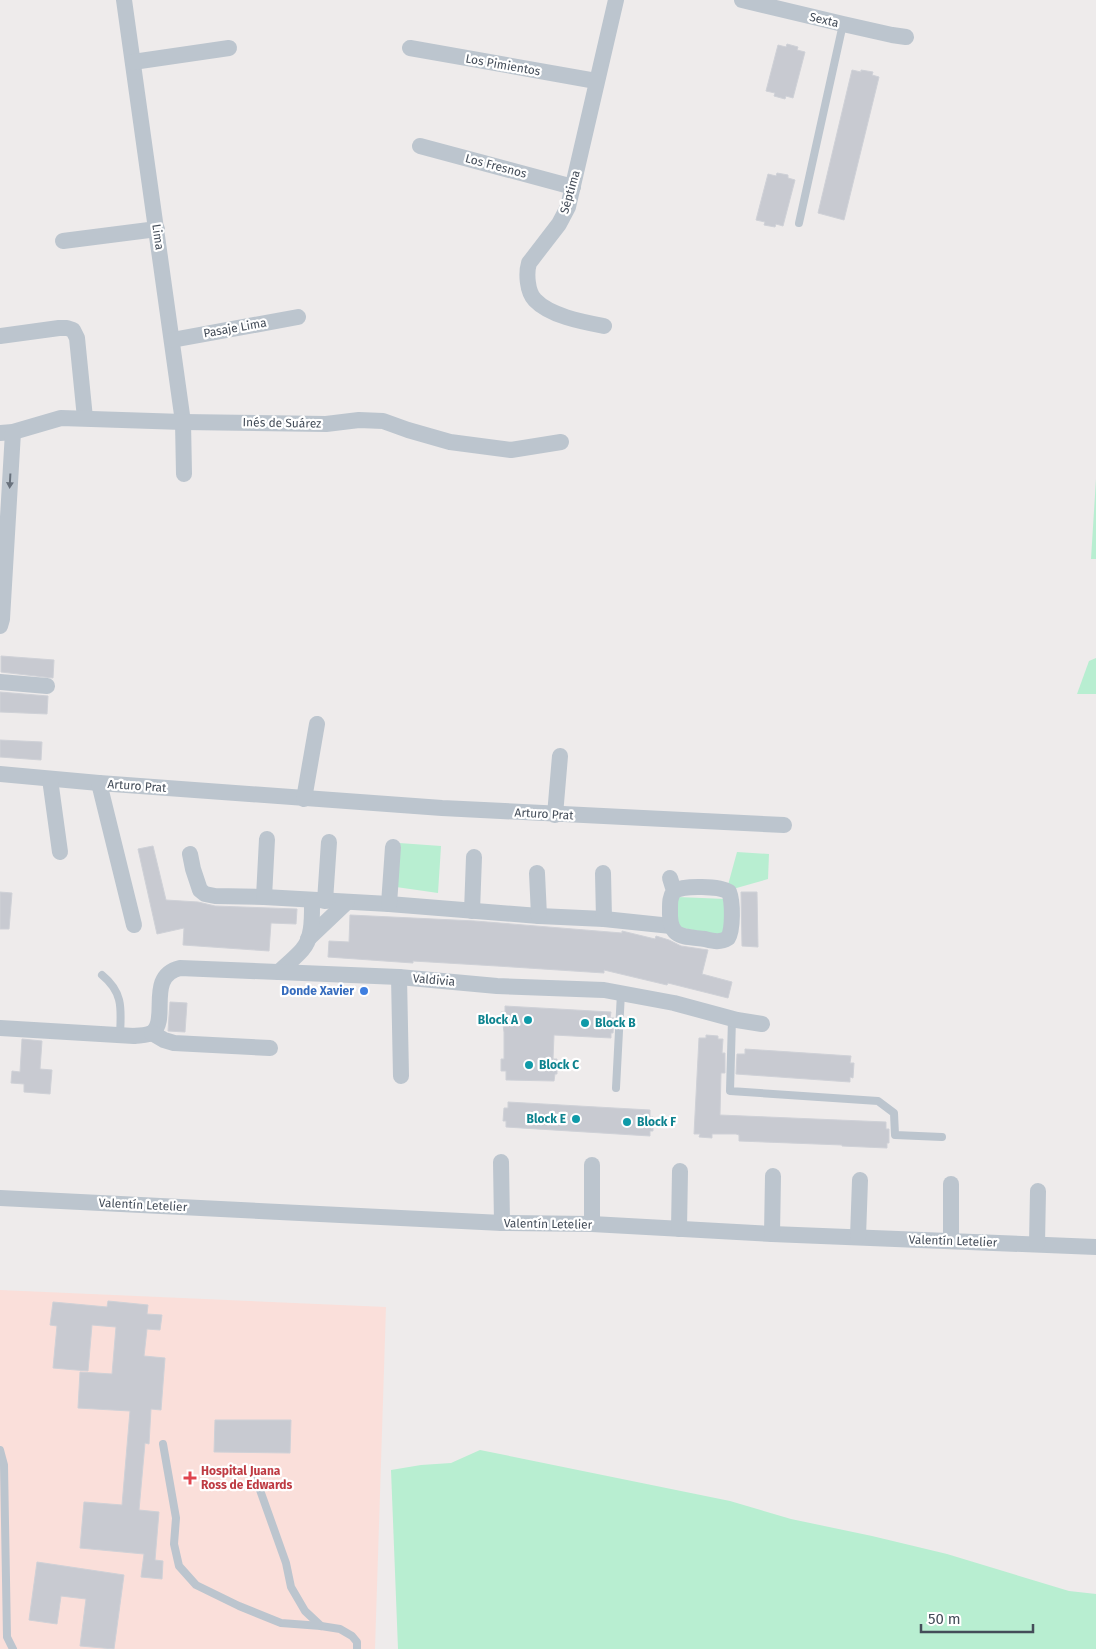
<svg xmlns="http://www.w3.org/2000/svg" width="1096" height="1649" viewBox="0 0 1096 1649" font-family="'Fira Sans',sans-serif">
  <style>
    .medical { fill: #fadfda }
    .green { fill: #b8eed1 }
    .building { fill: #c8cad1; stroke: #cfd1d7 }
    .lines { fill: none; stroke-linecap: round; stroke-linejoin: round }
    .lane { stroke: #bcc5ce; stroke-width: 8 }
    .street { stroke: #bcc5ce; stroke-width: 16 }
    .oneway { fill: #68717c }
    .shop-dot { fill: #3f7fe0; stroke: #fff; stroke-width: 2 }
    .culture-dot { fill: #0f9aa8; stroke: #fff; stroke-width: 2 }
    .health-dot { fill: #e0444e; stroke: #fff; stroke-width: 2 }
    .labels { text-anchor: middle; dominant-baseline: central; stroke-width: 4.5; stroke-linejoin: round; paint-order: stroke }
    .street-label { font-size: 12px; fill: #444d59; stroke: #fff }
    .shop-label { font-size: 12px; font-weight: bold; fill: #366cbe; stroke: #fff; text-anchor: end }
    .culture-label { font-size: 12px; font-weight: bold; fill: #0d838f; stroke: #fff; text-anchor: start }
    .health-label { font-size: 12px; font-weight: bold; fill: #be3a42; stroke: #fff; text-anchor: start }
  </style>
  <rect width="100%" height="100%" fill="#eeebeb"/>
  <path class="medical" d="M0,1290L386,1307L375,1649H0Z"/>
  <g class="green">
    <path d="M1096,479V559H1091Z"/>
    <path d="M1096,658V694H1077L1089,661Z"/>
    <path d="M399,843L441,846L438,893L396,887Z"/>
    <path d="M737,852L769,854L768,879L733,889L728,885Z"/>
    <path d="M678,897L726,899L724,936L678,927Z"/>
    <path d="M480,1450L730,1501L791,1519L872,1536L947,1554L1069,1591L1096,1594V1649H398L391,1470L421,1465L451,1463Z"/>
  </g>
  <g class="building">
    <path d="M787,44L798,47L797,50L805,52L793,98L786,96L785,99L774,96L775,93L766,91L778,45L786,47Z"/>
    <path d="M852,70L861,72V70L873,72L872,75L879,77L844,220L818,213Z"/>
    <path d="M777,173L788,175V178L795,180L783,226L776,224L775,227L764,225L765,222L756,220L768,174L776,176Z"/>
    <path d="M1,656L54,660L53,678L1,672Z"/>
    <path d="M0,692L48,696L47,714L0,712Z"/>
    <path d="M0,740L42,742L41,760L0,757Z"/>
    <path d="M153,846L166,900L198,902L215,906L297,909L296,924L271,923L269,951L183,945L184,928L157,934L138,849Z"/>
    <path d="M0,892L12,893L9,929H0Z"/>
    <path d="M741,892H757L758,947L742,946Z"/>
    <path d="M350,915L475,921L622,933V931L655,939L656,936L669,940L681,946L708,950L702,974L732,982L728,998L668,983L667,985L604,970V973L497,966L413,961V963L328,957L329,941L349,942Z"/>
    <path d="M170,1002L187,1003L185,1032L168,1031Z"/>
    <path d="M505,1006L611,1012L610,1018H614L613,1033H611V1038L554,1035L553,1059H557V1074H555L554,1081L506,1080V1071H501V1059H504V1032L503,1025H500L501,1012H505Z"/>
    <path d="M706,1035L718,1036V1039H723L722,1053H725V1073H721L720,1115L886,1122V1129H889V1143H887V1148L842,1146V1145L739,1141V1135L736,1134H712V1138L699,1137L700,1134H694L699,1038H706Z"/>
    <path d="M22,1039L42,1041L40,1069L52,1070L50,1094L24,1092V1084L11,1083L12,1071L20,1072Z"/>
    <path d="M745,1049L851,1056L850,1063H854L853,1078L850,1077V1082L736,1074L737,1054H745Z"/>
    <path d="M508,1102L650,1110V1117H653V1131H650V1136L506,1127V1121H503L504,1108H508Z"/>
    <path d="M108,1301L148,1305L147,1314L162,1315L160,1330L147,1329L144,1356L165,1358L161,1410L151,1409L149,1444L145,1443L139,1510L159,1512L155,1560L163,1561L162,1579L141,1577L144,1554L80,1548L84,1502L122,1505L130,1411L78,1408L80,1372L112,1374L116,1327L92,1325L88,1371L53,1368L57,1326L50,1325L53,1302L107,1307Z"/>
    <path d="M215,1420H291L290,1453L214,1452Z"/>
    <path d="M37,1562L124,1575L114,1649L80,1646L86,1599L61,1596L57,1624L29,1620Z"/>
  </g>
  <g class="lines">
    <g class="lane">
      <path d="M799,223L843,24"/>
      <path d="M102,975C124,993 121,1010 120,1035"/>
      <path d="M732,1019L730,1091L878,1101L894,1113L895,1135L942,1137"/>
      <path d="M616,1088L621,993"/>
      <path d="M163,1444L176,1518L174,1544L179,1566L196,1585L239,1606L281,1623L321,1626L340,1629L352,1636L357,1642V1649"/>
      <path d="M0,1450L4,1465L7,1637L13,1649"/>
      <path d="M255,1476L286,1563L291,1587L305,1611L321,1626"/>
    </g>
    <g class="street">
      <path d="M124,0L183,422L184,474"/>
      <path d="M742,0L843,24L892,35L906,37"/>
      <path d="M410,48L596,81"/>
      <path d="M133,62L229,48"/>
      <path d="M420,146L573,187"/>
      <path d="M63,241L157,229"/>
      <path d="M604,326C583,322 550,316 535,300C527,292 526,273 529,263L559,224L568,207L616,0"/>
      <path d="M0,336L59,328H67L73,330L77,338L85,418"/>
      <path d="M172,340L298,317"/>
      <path d="M0,433L13,432L61,418L183,422L326,424L359,420L383,421L408,430L450,442L511,450L561,442"/>
      <path d="M0,626L2,619L13,432"/>
      <path d="M0,682L47,686"/>
      <path d="M0,774L99,783L442,808L784,825"/>
      <path d="M50,779L60,852"/>
      <path d="M99,783L134,925"/>
      <path d="M304,799L317,724"/>
      <path d="M555,815L560,756"/>
      <path d="M190,854L193,869L200,890L205,894L215,896L264,897L389,904L539,916L604,919L671,926"/>
      <path d="M537,873L539,916"/>
      <path d="M603,873L604,919"/>
      <path d="M670,878L674,891C670,897 670,902 670,909C669,939 681,936 705,939C713,941 720,943 728,938C733,930 733,902 729,892C720,886 684,885 674,891"/>
      <path d="M264,897L267,839"/>
      <path d="M325,901L329,842"/>
      <path d="M389,904L393,847"/>
      <path d="M472,911L474,857"/>
      <path d="M308,939L347,902"/>
      <path d="M279,972C286,965 295,958 302,950C313,938 312,917 312,901"/>
      <path d="M399,977L401,1076"/>
      <path d="M0,1028L134,1036C140,1035 148,1036 153,1032C169,1019 146,976 180,968L399,977L497,986L604,990L674,1003L737,1020L762,1024"/>
      <path d="M152,1033L164,1040L174,1043L270,1048"/>
      <path d="M501,1162L502,1223"/>
      <path d="M0,1198L502,1223L592,1224L772,1234L1096,1247"/>
      <path d="M592,1224V1165"/>
      <path d="M679,1229L680,1171"/>
      <path d="M772,1234L773,1176"/>
      <path d="M858,1237L860,1180"/>
      <path d="M951,1240V1184"/>
      <path d="M1037,1244L1038,1191"/>
    </g>
  </g>
  <defs><path id="oneway-solid" d="M-6-.8H1V-3.2L6.5 0L1 3.2V.8H-6Z" transform="scale(1.25)"/></defs>
  <use class="oneway" href="#oneway-solid" transform="translate(10 481) rotate(93)"/>
  <circle class="shop-dot" cx="364" cy="991" r="5"/>
  <g class="culture-dot">
    <circle cx="528" cy="1020" r="5"/>
    <circle cx="585" cy="1023" r="5"/>
    <circle cx="529" cy="1065" r="5"/>
    <circle cx="576" cy="1119" r="5"/>
    <circle cx="627" cy="1122" r="5"/>
  </g>
  <path class="health-dot" d="M187.5 1470.5h5v5h5v5h-5v5h-5v-5h-5v-5h5z"/>
  <g class="labels">
    <g class="street-label">
      <text transform="translate(824 20) rotate(13)">Sexta</text>
      <text transform="translate(503 65) rotate(10)">Los Pimientos</text>
      <text transform="translate(496 166) rotate(15)">Los Fresnos</text>
      <text transform="translate(570 192) rotate(-74)">Séptima</text>
      <text transform="translate(158 237) rotate(82)">Lima</text>
      <text transform="translate(235 328) rotate(-10)">Pasaje Lima</text>
      <text transform="translate(282 423) rotate(1)">Inés de Suárez</text>
      <text transform="translate(137 786) rotate(4)">Arturo Prat</text>
      <text transform="translate(544 814) rotate(3)">Arturo Prat</text>
      <text transform="translate(434 980) rotate(5)">Valdivia</text>
      <text transform="translate(143 1205) rotate(3)">Valentín Letelier</text>
      <text transform="translate(548 1224) rotate(1)">Valentín Letelier</text>
      <text transform="translate(953 1241) rotate(2)">Valentín Letelier</text>
    </g>
    <g class="shop-label">
      <text x="354" y="991">Donde Xavier</text>
    </g>
    <g class="culture-label">
      <text x="518" y="1020" text-anchor="end">Block A</text>
      <text x="595" y="1023">Block B</text>
      <text x="539" y="1065">Block C</text>
      <text x="566" y="1119" text-anchor="end">Block E</text>
      <text x="637" y="1122">Block F</text>
    </g>
    <g class="health-label">
      <text x="201" y="1471">Hospital Juana<tspan x="201" dy="14">Ross de Edwards</tspan></text>
    </g>
  </g>
  <path d="M921 1624v8h112v-8" fill="none" stroke="#444d59" stroke-width="2.5"/>
  <text x="928" y="1624" font-size="15" fill="#444d59" stroke="#ffffff" stroke-width="4" paint-order="stroke">50 m</text>
</svg>
